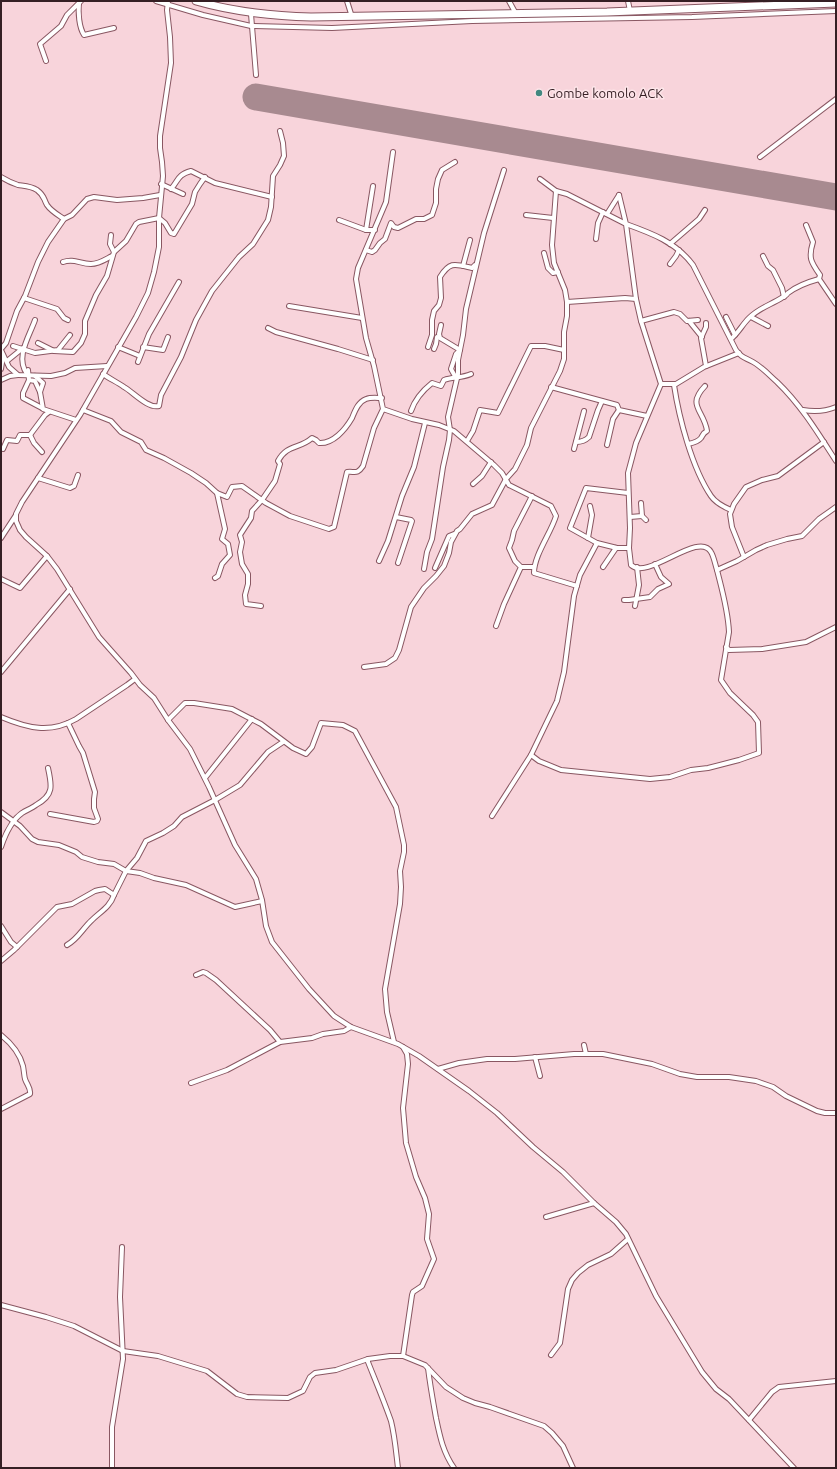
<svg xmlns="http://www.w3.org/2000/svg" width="837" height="1469" viewBox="0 0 837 1469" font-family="Ubuntu,sans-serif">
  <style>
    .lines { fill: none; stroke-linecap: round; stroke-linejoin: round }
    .runway { stroke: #a88a90; stroke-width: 27 }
    .street-casing { stroke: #895762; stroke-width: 6 }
    .highway-casing { stroke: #895762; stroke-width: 9 }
    .street { stroke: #fff; stroke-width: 4 }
    .highway { stroke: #fff; stroke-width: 7 }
    .poi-dot { fill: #428880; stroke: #fde5e9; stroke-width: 1.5 }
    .labels { text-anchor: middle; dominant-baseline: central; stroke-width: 3; stroke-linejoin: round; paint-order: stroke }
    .poi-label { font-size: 13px; fill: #351f24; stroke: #fde5e9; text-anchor: start }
  </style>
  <rect width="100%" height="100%" fill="#f8d4db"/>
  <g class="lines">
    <path class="runway" d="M256,97L836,197"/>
    <defs>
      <g id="street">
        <path d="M156,1L203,15L251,26L332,28L472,21L692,17L836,11"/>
        <path d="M168,1L167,10L170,37L171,63L160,136V148L162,162L163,176L159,218V247L154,272L148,293L136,317L80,415L22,502L16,514V521L20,530L26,537L47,556L57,569L99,637L131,673L140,685L154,698L168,720L190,749L209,787L235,845L256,879L262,900L266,926L272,942L309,989L334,1016L351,1027L398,1044L419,1056L469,1091L497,1113L533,1147L563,1172L594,1203L616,1222L626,1234L656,1296L702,1372L716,1389L729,1399L794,1468"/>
        <path d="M347,1L352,17"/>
        <path d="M509,1L516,14"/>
        <path d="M628,1L630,11"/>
        <path d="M79,3C78,13 79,27 84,35L114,28"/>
        <path d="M251,14L256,75"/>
        <path d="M46,61L40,44L61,26L67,15L81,1"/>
        <path d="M393,152L386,202L358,268L356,279L366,338L374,366L383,409L412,419L439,425L454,431L494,465L502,473L509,485L551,506L556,516C551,533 534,555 534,573L577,586"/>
        <path d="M760,157L836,99"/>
        <path d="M1,177C6,180 12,183 18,185C25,186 31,186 37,190C45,196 43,198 47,205C51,211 58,215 64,219"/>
        <path d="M161,184L183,194"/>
        <path d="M171,189C179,180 177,175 191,171L215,183L272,197"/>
        <path d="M619,195L626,224C651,233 676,242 693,265L736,350C742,358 744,357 753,362C762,367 769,375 777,382C801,405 818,433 836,461"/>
        <path d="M607,214L619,195"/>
        <path d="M526,215L553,218"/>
        <path d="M339,220L366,230H375"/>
        <path d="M806,225L813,242C808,258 811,262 820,275L819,279L836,304"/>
        <path d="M366,230L373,186"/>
        <path d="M111,235L110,244L114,252"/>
        <path d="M596,239L598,223L603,212"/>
        <path d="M670,244L699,219L705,210"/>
        <path d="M366,250L372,252L375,250L380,243L385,239L391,223L394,227L398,228L416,219H424L432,215L436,203V189L438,179L442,170L455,162"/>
        <path d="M544,253L548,268L553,273L558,272"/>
        <path d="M763,256L768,266L773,270L782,288L784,297"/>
        <path d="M63,262C74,258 80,264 91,264C99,264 106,259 112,256"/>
        <path d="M670,264L676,256L679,250"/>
        <path d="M463,266L470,240"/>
        <path d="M24,298L57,309L64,318L68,320"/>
        <path d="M567,302L625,298L636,299"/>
        <path d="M289,306L362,318"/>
        <path d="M726,317L735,335"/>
        <path d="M751,317L768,326"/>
        <path d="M641,321L674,312L680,314L687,321L698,320"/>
        <path d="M689,321L702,337"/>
        <path d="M706,323V327L701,338L706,366"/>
        <path d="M441,325L439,334L440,338L460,350L456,354L451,369L456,378"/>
        <path d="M268,328L276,332L338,349L373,360"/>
        <path d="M731,339C739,332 742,325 749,318C760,307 771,305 783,297C787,295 785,296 788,293C797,286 808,282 819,279"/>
        <path d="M38,343L54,351L73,352L81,343L85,334V321L96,295L107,276L114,252L126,241L136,224L139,222L159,218L165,223L171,233L174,234L192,204L195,192L200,184L205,177"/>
        <path d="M13,346L35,353L58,350L70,335"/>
        <path d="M118,347L140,356"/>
        <path d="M143,347L163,350L168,337"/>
        <path d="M428,347L432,335V320L434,311L439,305L441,298L440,277C450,261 455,264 472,268L475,265"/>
        <path d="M1,349L6,343L17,311L25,296L38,262L48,242L64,219L72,215L87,199L94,197L117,200L143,198L160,195"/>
        <path d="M434,349L436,344L437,337"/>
        <path d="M1,350L9,367L18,375L51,376L65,373L75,368L107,366"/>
        <path d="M7,361L23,348"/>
        <path d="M138,362L149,334L179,282"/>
        <path d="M1,369L3,356"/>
        <path d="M28,370L29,380L35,381L40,392L43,409L76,420"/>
        <path d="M27,374C15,357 29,337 35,320"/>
        <path d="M103,374C110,379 117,382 124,387C133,392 148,409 159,406L161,395L181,357L196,320L212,291L239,257L253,244L268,220L271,207L273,176L280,165L284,156L283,143L280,131"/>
        <path d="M35,376L43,383L40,392"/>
        <path d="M1,380L10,376L18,375"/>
        <path d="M29,380L23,393V398L42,408"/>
        <path d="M661,384H676L704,367L739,353"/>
        <path d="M674,385C679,418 692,468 711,496C715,502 724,507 731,510"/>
        <path d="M551,387L617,405L619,410L647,416"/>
        <path d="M83,410L111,421L121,432L141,442L146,450L164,458L191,473L206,483L217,493L225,529L222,539L228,544L230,555L222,564L218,576L215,578"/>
        <path d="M803,410C814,412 826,411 836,407"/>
        <path d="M411,411C415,399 422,391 432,383L441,386L444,380C453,377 462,378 471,374"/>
        <path d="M30,435L34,443L42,452"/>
        <path d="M467,441L473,431L480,410L498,413L531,346H545L564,350"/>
        <path d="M576,442C581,442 586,440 589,437L598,410L602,401"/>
        <path d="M688,444C693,443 698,442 701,438C703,435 703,433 707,431C704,410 686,406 705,386"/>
        <path d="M607,445L613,419L619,410"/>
        <path d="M3,449L7,440L17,441L20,435H30L45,415L49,412"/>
        <path d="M574,449L584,411"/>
        <path d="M38,478L70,488L74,486L78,475"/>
        <path d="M473,484L482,476L491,462"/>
        <path d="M217,493L227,497L232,487L242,486L266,503L290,516L329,529L334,527L347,472C355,471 357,475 363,466L374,428L383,409"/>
        <path d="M642,516L646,520"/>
        <path d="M396,517L411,520L412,521L398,563"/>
        <path d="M630,517L642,516L641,503"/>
        <path d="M1,538L16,515"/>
        <path d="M588,538L592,515L590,506"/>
        <path d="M597,543L570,528L586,488L628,493"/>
        <path d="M629,548L631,565C648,581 699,530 711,552C714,557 715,564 717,570L737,561L756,550L767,545L787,539L802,536L819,519L836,507"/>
        <path d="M744,557L732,527L730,514L734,504L746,487L762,480L778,476L824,442"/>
        <path d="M379,561L388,541L402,496L414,467L425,423"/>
        <path d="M521,567H534"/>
        <path d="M603,567L616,548"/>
        <path d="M435,568L449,536L454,534"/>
        <path d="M424,569L427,552L432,539L443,467L449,440L450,430L448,417L458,374V360L463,335L466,309L484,233L504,170"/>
        <path d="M1,579L20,588L47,556"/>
        <path d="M624,600H629L650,597L658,589L669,584L661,577L655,564"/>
        <path d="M261,606L246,604L245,595L248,584V574L242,564L240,552L242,542L240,535L251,518L252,511L262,500L275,481L280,464L278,461C287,444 300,449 312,438L316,440L319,443C333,444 345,430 352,418C355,411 358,402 366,399C371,397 377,398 382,398"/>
        <path d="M635,606L639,585L637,567"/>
        <path d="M496,626L504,604L521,567L515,561L509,548L512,540L514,531L532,496"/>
        <path d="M726,647L729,650L762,649L806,642L836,627"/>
        <path d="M364,667L386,664L395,658L399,650L411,607L424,588L436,576L444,566L449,553L451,542L457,531L460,529L472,514L492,505L506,479L515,469L527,445L531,428L560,371L564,359V332L567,316V302L565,290L554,263L552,245L556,191"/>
        <path d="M1,672L70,589"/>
        <path d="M1,717C27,728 50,734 76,719L127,685L135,679"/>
        <path d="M168,720L185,703H194L232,709L261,724L293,748L306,754L312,747L321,723L343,725L355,731L396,807L404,845V852L400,871L401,887L400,904L385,989L387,1012L394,1042"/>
        <path d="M531,755L539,761L561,770L650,779L670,777L691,770L708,768L739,760L759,753L758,722L753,715L730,693L721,680L729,632C728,610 722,590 717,570"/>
        <path d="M205,778L252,719"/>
        <path d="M1,812L20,826L32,839L38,842L59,845L76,852L82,857L98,862L114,864L126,871L140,873L154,878L186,885L235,907L262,901"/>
        <path d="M50,814L94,822L97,821L98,819L94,808V799L95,792L83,753L79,746L68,723"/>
        <path d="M492,816L531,755L557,701L564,672L574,596L580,575L597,543L617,548H629L630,528L628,473L636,443L661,384L641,321L636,299L626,224L567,194L556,191L540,179"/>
        <path d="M1,847C5,835 12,820 22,813C27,810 32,808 36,805C54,795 52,786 48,768"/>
        <path d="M1,926L11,942L17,947"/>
        <path d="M67,945C78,939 83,928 92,920C100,912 110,907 114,895"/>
        <path d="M1,961L14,950L57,907L72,904L95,891L99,890L105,889L114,895L126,871L137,858L146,841L163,833L174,826L182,817L215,800L240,785L268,752L283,742"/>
        <path d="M196,975L203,972L206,973L216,980L270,1030L280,1042"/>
        <path d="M1,1035C11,1043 20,1054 23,1066C24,1071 24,1075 25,1079C27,1085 31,1088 30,1094L1,1109"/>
        <path d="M584,1045L586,1054"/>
        <path d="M535,1057L540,1076"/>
        <path d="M438,1069L459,1063L487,1059H515L574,1054H603L652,1064L680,1074L697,1077H729L756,1081L773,1087L786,1096L817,1111L825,1113H836"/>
        <path d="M191,1083L227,1070L280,1042L312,1038L323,1034L344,1031L351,1027"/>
        <path d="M546,1217L594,1203"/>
        <path d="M1,1305L46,1317L74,1326L123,1351L158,1356L207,1371L237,1394L247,1397L288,1398L303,1391L310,1377L315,1373L336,1370L368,1359L390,1356H403L425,1365L446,1387L463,1398L475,1403L490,1407L544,1426L552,1433L563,1446L573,1468"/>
        <path d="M551,1355L560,1343L568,1289L572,1280L578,1273L588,1265L611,1254L628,1239"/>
        <path d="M403,1356L412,1295L413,1292L422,1286L434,1259L427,1239L429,1214L425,1198L416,1177L406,1143L403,1108L408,1064L407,1054L403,1047"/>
        <path d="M368,1359V1362C376,1382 384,1401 391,1421C395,1437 396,1452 398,1468"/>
        <path d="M428,1368C430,1385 433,1401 436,1418C440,1437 443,1452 454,1468"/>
        <path d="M749,1420L772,1392L779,1387L836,1381"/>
        <path d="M112,1468V1427L123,1359L120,1297L122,1247"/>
      </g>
      <path id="highway" d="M196,1C234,12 272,16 311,17L607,12L836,3"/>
    </defs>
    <use href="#street" class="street-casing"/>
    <use href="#highway" class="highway-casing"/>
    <use href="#street" class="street"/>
    <use href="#highway" class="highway"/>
  </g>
  <circle class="poi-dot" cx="539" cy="93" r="4"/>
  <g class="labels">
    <g class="poi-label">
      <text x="547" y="93">Gombe komolo ACK</text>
    </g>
  </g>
  <rect width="837" height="1469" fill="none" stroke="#351f24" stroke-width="4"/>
</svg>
